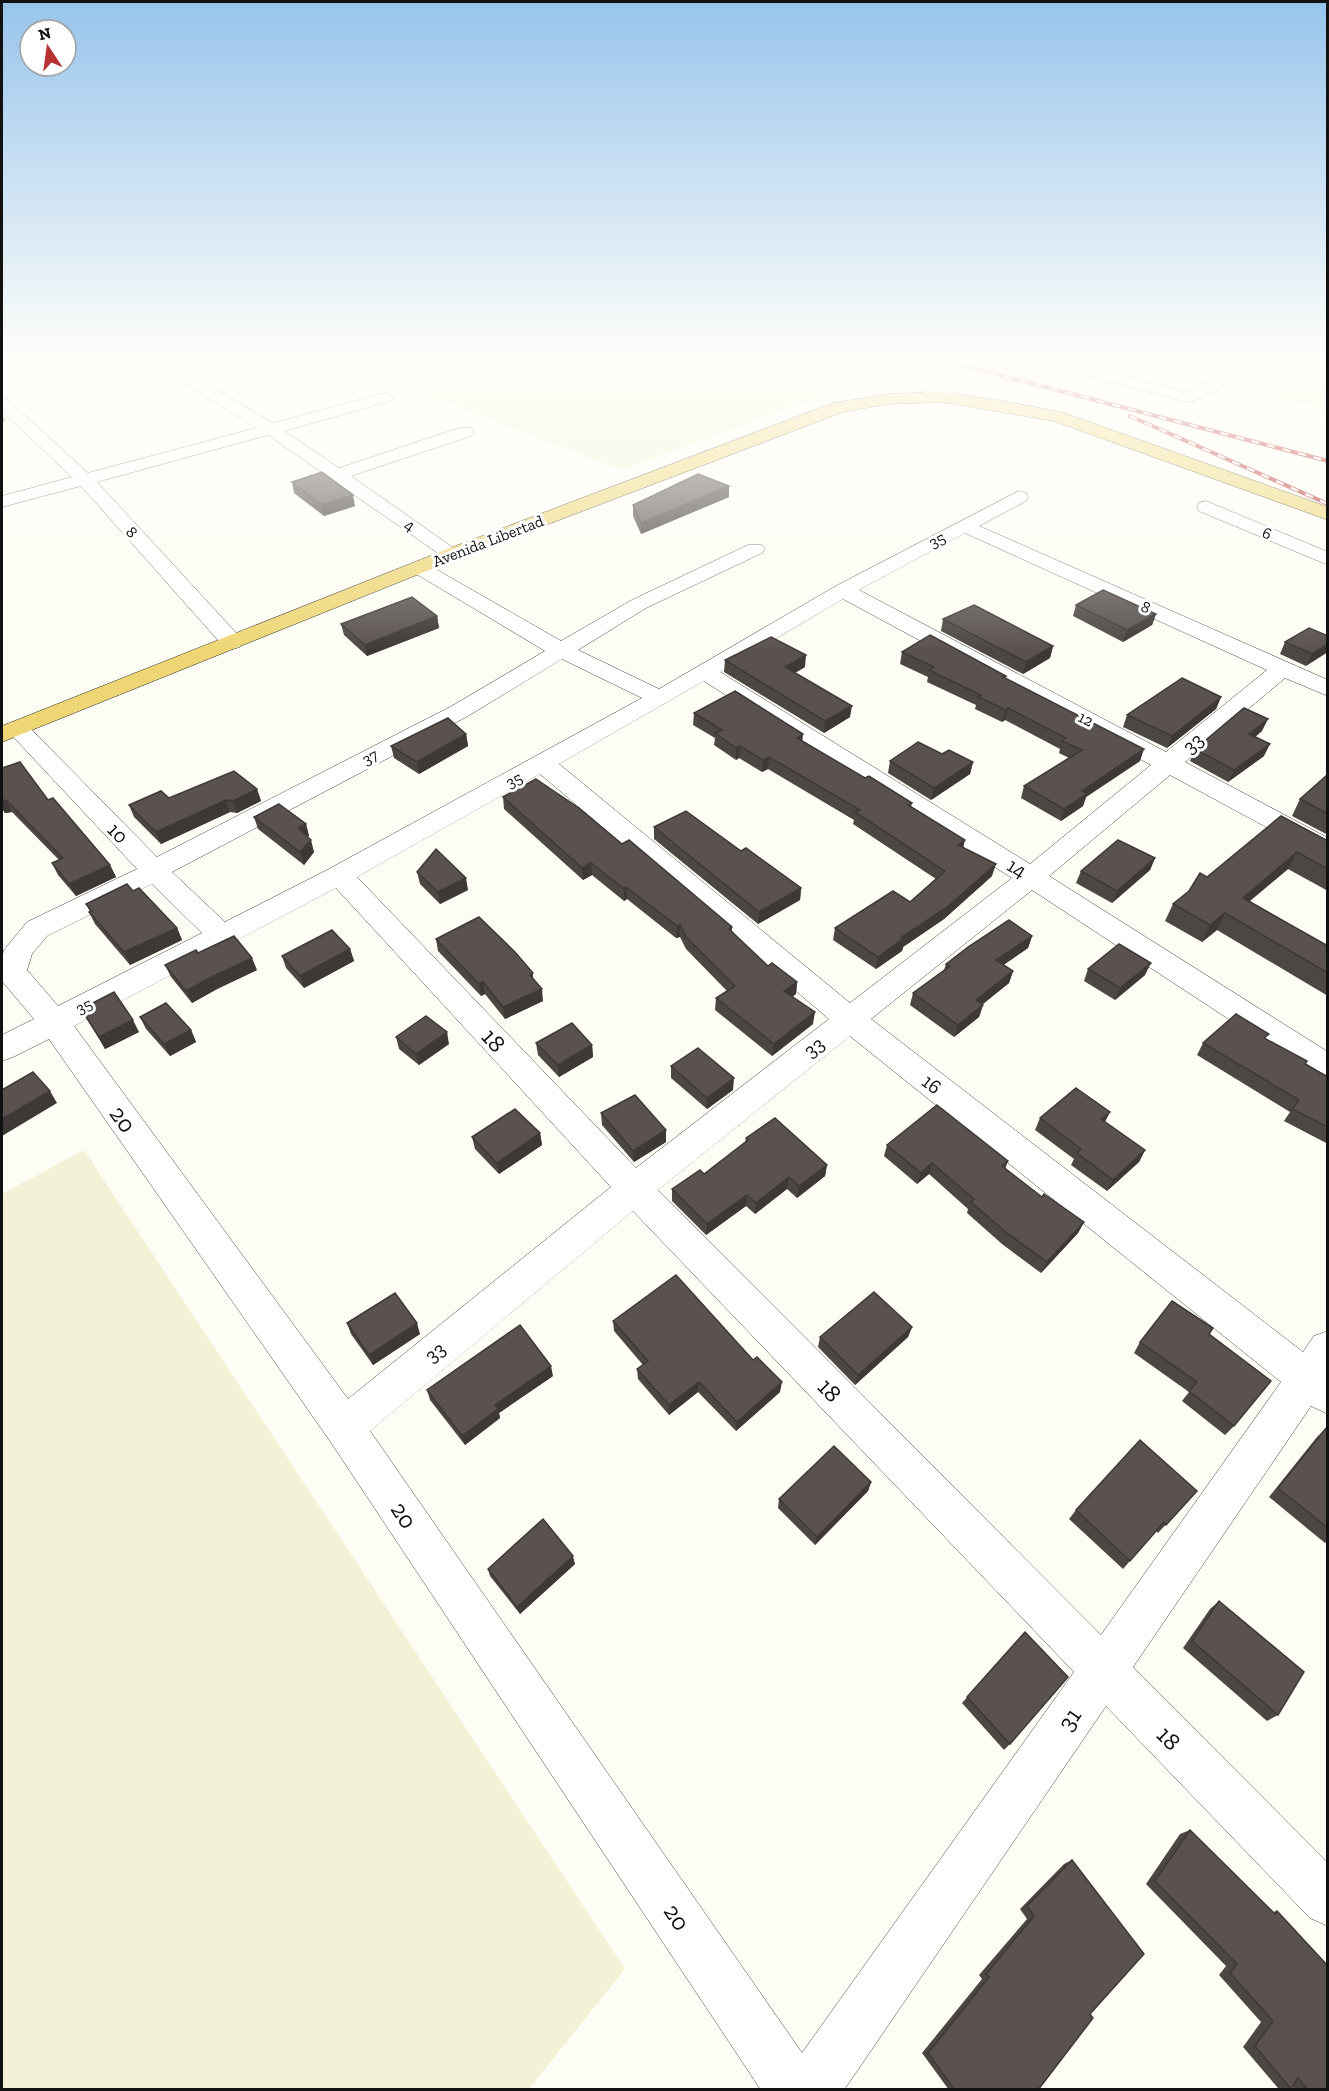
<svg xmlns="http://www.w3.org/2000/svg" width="1329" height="2091" viewBox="0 0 1329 2091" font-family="'Zilla Slab',serif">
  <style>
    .farmland { fill: #f3f2d6 }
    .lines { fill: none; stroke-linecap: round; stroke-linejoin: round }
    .minor-casing { stroke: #444; stroke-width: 1 }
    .major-casing { stroke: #222; stroke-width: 1 }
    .minor { fill: #fff; fill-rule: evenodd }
    .major { fill: #eed675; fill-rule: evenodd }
    .rail-casing { stroke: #b73233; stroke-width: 4 }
    .rail { stroke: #fff; stroke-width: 2; stroke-dasharray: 8; stroke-linecap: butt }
    .wall { fill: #4d4743 }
    .shaded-wall { fill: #3e3937 }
    .building { fill: #59524e; stroke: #3e3937; stroke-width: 1.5 }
    .labels { text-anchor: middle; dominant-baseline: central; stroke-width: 6; stroke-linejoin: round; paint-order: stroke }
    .far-street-label { font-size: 16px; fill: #111; stroke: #fff }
    .street-label { font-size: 20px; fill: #111; stroke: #fff }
    .near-street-label { font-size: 24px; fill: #111; stroke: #fff }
  </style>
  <rect width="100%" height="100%" fill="#fefdf5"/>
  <g class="farmland">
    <path d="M336,360H825L878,375L622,470Z"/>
    <path d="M1327,360V410L1277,397Z"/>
    <path d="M84,1150L625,1969L529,2089H2V1194Z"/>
  </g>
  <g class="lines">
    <defs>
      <g id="minor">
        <path d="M148,360H166L273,423L385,393L391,395L393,398L391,401L284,431L339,468L459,428H471L474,432L471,436L351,476L462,554L459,558H445L268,435L97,482L240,637L243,642L240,647L232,649L224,647L81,486L2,507V496L72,477L2,411V398L8,400L88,473L256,428Z"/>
        <path d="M854,360H878L915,370L941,389C958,374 974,358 998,360L971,379L948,400H936L903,376L857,363Z"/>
        <path d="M1034,360H1059L1187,392L1251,360H1270L1202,398L1187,402L1037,363Z"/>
        <path d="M1019,491L1026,493L1028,497L1026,501L979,526L1328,680V696L1285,678L1185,762L1328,838V858L1318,855L1170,775L1049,876L1328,1052V1080L1317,1077L1032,890L871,1019L1303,1352L1314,1336L1328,1331V1414L1311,1406L1133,1667L1328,1863V1926L1310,1918L1106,1706L844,2090H761L330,1441L49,1039L13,1057L2,1061V1035L34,1019L2,981V958L4,950L27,922L137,869L5,728L9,723L17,721L25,723L157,857L452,706L545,651L413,572L410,568L413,564H427L561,641L632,600L748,545H762L765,549L762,553L646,608L578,650L659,689L836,586ZM965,533L1267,670L1166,752L859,590ZM843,599L1151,765L1030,864L720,672ZM562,659L642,698L329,869L225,922L172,872L468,716ZM704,681L1012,878L850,1003L559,764ZM540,774L829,1019L636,1168L357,877ZM152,884L202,933L58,1006L27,970L32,954L47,936ZM336,888L611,1187L348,1399L74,1026ZM850,1036L1281,1382L1101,1635L658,1190ZM633,1211L1074,1672L802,2053L370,1431Z"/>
        <path d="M1206,501L1328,552V565L1199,511L1197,507L1199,503Z"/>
      </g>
      <path id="major" d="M942,392L1004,401L1064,413L1328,507V520L1054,421L942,402L888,404L843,412L459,558L2,742V726L445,550L833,403L888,394Z"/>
    </defs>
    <use href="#minor" class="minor-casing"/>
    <use href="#major" class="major-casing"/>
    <use href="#minor" class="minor"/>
    <use href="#major" class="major"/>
    <defs>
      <g id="rail">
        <path d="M942,360L1328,461"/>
        <path d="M1130,416L1328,504"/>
      </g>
    </defs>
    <use href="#rail" class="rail-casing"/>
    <use href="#rail" class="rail"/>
  </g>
  <g class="wall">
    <path d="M292,482L355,506L324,516L294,493Z"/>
    <path d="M729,486V497L641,534L633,516V505Z"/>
    <path d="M1076,605L1156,614L1152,625L1123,642L1073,616Z"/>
    <path d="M437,616L439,628L367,656L344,635L341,624Z"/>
    <path d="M943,619L1053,646L1050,658L1023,674L941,631Z"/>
    <path d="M1328,636L1306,666L1280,654L1285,642Z"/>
    <path d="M902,652L1006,676L1005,679L1140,761L1086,797L1083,806L1061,821L1021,798L1024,786L1069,758L1059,753L1060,749L1005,720L1002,722L975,709L976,705L927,682L928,677L900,664Z"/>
    <path d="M725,660L805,667L795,673L850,717L824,733L724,672Z"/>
    <path d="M1221,697L1216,709L1167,748L1123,727L1127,715Z"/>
    <path d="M694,713L803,741L865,778L912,803L911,807L964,848L992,876L944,919L903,947L902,951L876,969L833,940L835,928L910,902L936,879L853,824L854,820L768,769L762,772L739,758L736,760L714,745L715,738L693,725Z"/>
    <path d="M1262,731L1255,737L1264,756L1228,782L1190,761L1195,749Z"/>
    <path d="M466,734L468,746L419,774L394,758L391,746Z"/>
    <path d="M942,754L973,762L970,774L931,800L888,773L890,761Z"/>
    <path d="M2,768L48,800L110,865L116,877L76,896L58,875L52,863L59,860L12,812L5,813L2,809Z"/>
    <path d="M1328,776V835L1292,816L1300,799Z"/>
    <path d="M257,789L261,801L237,813L230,812L161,844L134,817L129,805L169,798Z"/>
    <path d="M503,797L622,844L732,927V932L768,966L797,982L796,994L793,996L813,1024L772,1056L715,1010L716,998L727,991L686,949L680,937L676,938L627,899L624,901L592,875L583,880L504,809Z"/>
    <path d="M254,817L306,824L309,836L307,837L314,852L304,865L258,829Z"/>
    <path d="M654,827L741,851L801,888L800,900L758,924L654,839Z"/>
    <path d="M1328,841V891L1288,869L1250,901L1328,946V996L1217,930L1202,942L1165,921L1173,904L1207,877Z"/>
    <path d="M1155,858L1150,870L1112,903L1076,883L1081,871Z"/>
    <path d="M417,872L468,890L440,904L420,884Z"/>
    <path d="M133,891L177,928L182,940L130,965L95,924L89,912H90L86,904Z"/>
    <path d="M1032,936L1028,948L1003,965L1013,971L1009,983L982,1005H983L979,1017L954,1037L910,1005L913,993L944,970L946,964Z"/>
    <path d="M436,939L533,973V979L543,1001L505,1019L485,994L481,996L438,951Z"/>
    <path d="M350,949L354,961L304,988L286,968L282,956Z"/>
    <path d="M198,953L257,970L217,989L192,1003L171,977L165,965Z"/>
    <path d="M1088,969L1145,975L1115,1000L1084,981Z"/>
    <path d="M81,1009L139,1032L105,1049Z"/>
    <path d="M140,1017L191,1030L196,1042L170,1056L146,1029Z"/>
    <path d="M396,1037L449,1044L419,1065L399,1049Z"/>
    <path d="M1266,1039L1328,1077V1144L1284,1121L1290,1112L1197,1055L1203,1043Z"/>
    <path d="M536,1043L592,1045L593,1057L559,1077L538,1055Z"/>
    <path d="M671,1066L733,1090L707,1109L671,1078Z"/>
    <path d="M601,1113L666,1130V1142L634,1162L602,1125Z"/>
    <path d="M1040,1118L1105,1122L1145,1150L1139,1162L1107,1191L1071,1165L1074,1159L1035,1130Z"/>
    <path d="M540,1133L542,1145L499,1174L475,1149L472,1137Z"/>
    <path d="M746,1138L827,1165L825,1176L797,1198L787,1189L755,1214L746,1206L706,1235L672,1201V1189L704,1174L745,1143Z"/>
    <path d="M887,1145L1005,1168L1042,1197L1084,1222L1078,1233L1041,1273L1002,1244L967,1213L968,1209L929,1174L917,1184L884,1156Z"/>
    <path d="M613,1321L780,1392L736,1431L698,1392L669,1415L638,1379L637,1369L643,1365L614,1331Z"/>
    <path d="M347,1323L420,1334L373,1365L351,1334Z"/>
    <path d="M912,1327L908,1337L855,1385L818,1347L820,1337Z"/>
    <path d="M1209,1334L1234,1426L1225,1435L1182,1401L1189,1392L1134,1353L1140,1342Z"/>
    <path d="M553,1376L499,1413L500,1418L465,1445L430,1400L427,1390Z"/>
    <path d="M1327,1427L1328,1541L1325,1543L1269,1497L1317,1437Z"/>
    <path d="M871,1482L868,1491L815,1545L778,1508L779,1499Z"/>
    <path d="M1197,1491L1158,1533L1156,1531L1123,1569L1069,1519L1076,1510Z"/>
    <path d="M575,1564L520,1614L490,1576L488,1569Z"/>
    <path d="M1219,1601L1278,1715L1267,1721L1183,1648L1210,1609Z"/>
    <path d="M1025,1632L1010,1744L1004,1750L962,1703Z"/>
    <path d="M1190,1830L1273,1912L1277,1911L1328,2090H1295L1292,2086L1291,2089L1278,2088L1243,2047L1261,2022L1219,1975L1226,1966L1146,1884L1180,1834Z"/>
    <path d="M1072,1860L1090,2014L1038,2090H949L922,2053L982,1979L979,1975L1027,1919L1020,1909L1064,1864Z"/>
  </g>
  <g class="shaded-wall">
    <path d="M2,413L5,421L2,422Z"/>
    <path d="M729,486V497L641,534V523Z"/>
    <path d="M353,495L355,506L324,516L322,505Z"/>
    <path d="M1156,614L1152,625L1123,642L1127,630Z"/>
    <path d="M437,616L439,628L367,656L365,645Z"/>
    <path d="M1328,644V652L1306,666L1312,654Z"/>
    <path d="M1053,646L1050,658L1023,674L1026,662Z"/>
    <path d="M806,655L805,667L784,679L785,667Z"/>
    <path d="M1221,697L1216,709L1167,748L1172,736Z"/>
    <path d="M852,706L850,717L824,733L825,721Z"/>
    <path d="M1008,708L1005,720L1002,722L1006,710Z"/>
    <path d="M1268,719L1262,731L1244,746L1249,734Z"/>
    <path d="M466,734L468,746L419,774L417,762Z"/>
    <path d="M803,734L802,746L797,738Z"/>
    <path d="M1270,744L1264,756L1228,782L1234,770Z"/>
    <path d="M740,746L739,758L736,760V748Z"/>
    <path d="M1144,749L1140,761L1086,797L1083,806L1061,821L1064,809L1082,791Z"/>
    <path d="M769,757L768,769L762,772L763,760Z"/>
    <path d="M973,762L970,774L931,800L934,788Z"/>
    <path d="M257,789L261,801L237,813L233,801Z"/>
    <path d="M6,800L12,812L5,813L2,806V801Z"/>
    <path d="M226,800L230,812L161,844L156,832Z"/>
    <path d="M306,824L309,836L302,840L298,828Z"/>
    <path d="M311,840L314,852L304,865L300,852Z"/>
    <path d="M965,840L962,853L958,845Z"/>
    <path d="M1297,852L1288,869L1234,914L1243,898Z"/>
    <path d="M1155,858L1150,870L1112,903L1117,891Z"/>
    <path d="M591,863L592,875L583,880L582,868Z"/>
    <path d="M996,864L992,876L944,919L903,947L902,951L876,969L878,957L902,937Z"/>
    <path d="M110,865L116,877L76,896L69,884Z"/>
    <path d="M466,878L468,890L440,904L438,892Z"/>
    <path d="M626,887L627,899L624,901V889Z"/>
    <path d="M801,888L800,900L758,924L759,912Z"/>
    <path d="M1225,913L1217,930L1202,942L1210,925Z"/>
    <path d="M680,925V937L676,938L677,926Z"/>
    <path d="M177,928L182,940L130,965L124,952Z"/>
    <path d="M1032,936L1028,948L992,973L996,960Z"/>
    <path d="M350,949L354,961L304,988L300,976Z"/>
    <path d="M252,958L257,970L217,989L192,1003L186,991L212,977Z"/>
    <path d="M1151,963L1145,975L1115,1000L1120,988Z"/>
    <path d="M1013,971L1009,983L972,1012L976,1000Z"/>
    <path d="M483,982L485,994L481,996L479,984Z"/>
    <path d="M797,982L796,994L783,1003L784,991Z"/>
    <path d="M542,989L543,1001L505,1019L503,1007Z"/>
    <path d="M983,1005L979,1017L954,1037L958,1025Z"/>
    <path d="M815,1012L813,1024L772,1056L774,1044Z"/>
    <path d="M133,1020L139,1032L105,1049L99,1037Z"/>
    <path d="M191,1030L196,1042L170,1056L164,1044Z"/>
    <path d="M447,1032L449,1044L419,1065L416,1054Z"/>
    <path d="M592,1045L593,1057L559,1077L558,1065Z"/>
    <path d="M734,1078L733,1090L707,1109V1098Z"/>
    <path d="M50,1091L57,1103L2,1136V1119Z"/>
    <path d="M1110,1112L1104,1124L1101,1119Z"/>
    <path d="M666,1130V1142L634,1162L633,1151Z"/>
    <path d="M540,1133L542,1145L499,1174L497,1163Z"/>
    <path d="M1145,1150L1139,1162L1107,1191L1113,1180Z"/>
    <path d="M1008,1161L1004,1172L1002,1166Z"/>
    <path d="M932,1163L929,1174L917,1184L921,1173Z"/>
    <path d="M827,1165L825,1176L797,1198L799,1186Z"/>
    <path d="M789,1177L787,1189L755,1214L756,1203Z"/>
    <path d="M747,1195L746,1206L706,1235L707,1224Z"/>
    <path d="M1084,1222L1078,1233L1041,1273L1047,1262Z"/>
    <path d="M417,1323L420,1334L373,1365L369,1355Z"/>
    <path d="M912,1327L908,1337L855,1385L858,1375Z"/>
    <path d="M551,1366L553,1376L499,1413L500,1418L465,1445L462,1436L495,1405Z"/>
    <path d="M699,1382L698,1392L669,1415V1405Z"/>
    <path d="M782,1382L780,1392L736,1431L737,1422Z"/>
    <path d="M871,1482L868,1491L815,1545L817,1537Z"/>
    <path d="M573,1556L575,1564L520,1614L517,1607Z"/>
  </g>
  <g class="building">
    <path d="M322,472L353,495L322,505L292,482Z"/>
    <path d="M698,474L729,486L641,523L633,505Z"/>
    <path d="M1103,590L1156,614L1127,630L1076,605Z"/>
    <path d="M412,597L437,616L365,645L341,624Z"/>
    <path d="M974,605L1053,646L1026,662L943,619Z"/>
    <path d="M1309,628L1328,636V644L1312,654L1285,642Z"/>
    <path d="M930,635L1006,676L1003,677L1144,749L1082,791L1087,794L1064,809L1024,786L1082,750L1062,741L1066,738L1008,708L1006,710L978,697L981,695L929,670L934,667L902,652Z"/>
    <path d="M771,637L806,655L785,667L852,706L825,721L725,660Z"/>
    <path d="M1182,678L1221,697L1172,736L1127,715Z"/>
    <path d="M735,691L803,734L797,738L865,778L869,776L912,803L908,805L965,840L958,845L996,864L947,907L902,937L904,938L878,957L835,928L893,891L910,902L945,871L855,812L860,810L769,757L763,760L740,746L736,748L715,733L722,730L694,713Z"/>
    <path d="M1244,708L1268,719L1249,734L1270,744L1234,770L1195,749Z"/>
    <path d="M448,718L466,734L417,762L391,746Z"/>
    <path d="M918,742L942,754L949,750L973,762L934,788L890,761Z"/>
    <path d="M20,762L48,800L53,798L110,865L69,884L52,863L63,858L6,800L2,801V768Z"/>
    <path d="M234,771L257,789L233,801L226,800L156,832L129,805L161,791L169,798Z"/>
    <path d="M1327,775L1328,776V814L1300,799Z"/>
    <path d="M536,779L579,808L622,844L629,840L732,927L729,929L768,966L772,963L797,982L784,991L815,1012L774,1044L716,998L735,986L686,937L680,925L677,926L626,887L624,889L591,863L582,868L503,797Z"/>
    <path d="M279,804L306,824L298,828L311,840L300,852L254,817Z"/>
    <path d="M686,811L741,851L746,848L801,888L759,912L654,827Z"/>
    <path d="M1281,816L1328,841V869L1297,852L1243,898L1328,946V973L1225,913L1210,925L1173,904L1189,891L1200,873L1207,877Z"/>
    <path d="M1118,840L1155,858L1117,891L1081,871Z"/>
    <path d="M436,849L466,878L438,892L417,872Z"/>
    <path d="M127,884L133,891L139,888L177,928L124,952L89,912L92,911L86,904Z"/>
    <path d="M479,917L515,952L533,973L530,975L542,989L503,1007L483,982L479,984L436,939Z"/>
    <path d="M1009,920L1032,936L996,960L1013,971L976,1000L983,1005L958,1025L913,993L950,966L946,964L968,947Z"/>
    <path d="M332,930L350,949L300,976L282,956Z"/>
    <path d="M234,936L252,958L212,977L186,991L165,965L196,950L198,953Z"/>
    <path d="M1119,944L1151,963L1120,988L1088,969Z"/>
    <path d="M114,992L133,1020L99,1037L81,1009Z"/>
    <path d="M166,1003L191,1030L164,1044L140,1017Z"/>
    <path d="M1236,1014L1269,1034L1264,1038L1307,1061L1305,1064L1328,1077V1127L1292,1109L1299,1100L1203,1043Z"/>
    <path d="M426,1016L447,1032L416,1054L396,1037Z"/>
    <path d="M572,1023L592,1045L558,1065L536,1043Z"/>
    <path d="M698,1048L734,1078L707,1098L671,1066Z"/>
    <path d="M33,1072L50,1091L2,1119V1090Z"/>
    <path d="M1076,1088L1110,1112L1101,1119L1145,1150L1113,1180L1077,1153L1081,1149L1040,1118Z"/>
    <path d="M635,1095L666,1130L633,1151L601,1113Z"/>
    <path d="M937,1105L1008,1161L1002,1166L1042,1197L1044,1194L1084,1222L1047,1262L1007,1233L971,1202L974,1199L932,1163L921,1173L887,1145Z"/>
    <path d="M515,1109L540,1133L497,1163L472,1137Z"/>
    <path d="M775,1118L827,1165L799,1186L789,1177L756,1203L747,1195L707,1224L672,1189L700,1170L704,1174L748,1140L746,1138Z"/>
    <path d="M676,1275L753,1360L757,1357L782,1382L737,1422L699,1382L669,1405L637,1369L648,1361L613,1321Z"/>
    <path d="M874,1292L912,1327L858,1375L820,1337Z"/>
    <path d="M395,1293L417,1323L369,1355L347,1323Z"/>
    <path d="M1172,1301L1213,1328L1209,1334L1271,1381L1234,1426L1189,1391L1197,1382L1140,1342Z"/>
    <path d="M520,1325L551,1366L495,1405L498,1409L462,1436L427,1390Z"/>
    <path d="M1327,1427H1328V1528L1278,1488Z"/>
    <path d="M1140,1440L1197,1491L1166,1525L1164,1522L1130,1561L1076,1510Z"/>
    <path d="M834,1446L871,1482L817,1537L779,1499Z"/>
    <path d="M543,1519L573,1556L517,1607L488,1569Z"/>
    <path d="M1219,1601L1304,1672L1278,1715L1192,1641Z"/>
    <path d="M1025,1632L1068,1677L1010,1744L967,1697Z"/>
    <path d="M1190,1830L1275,1914L1277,1911L1328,1966V2090H1308L1298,2078L1291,2089L1255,2046L1273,2021L1230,1973L1237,1964L1155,1881Z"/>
    <path d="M1072,1860L1144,1954L1090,2014L1093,2018L1038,2090H955L928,2053L989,1977L986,1974L1034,1916L1027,1906Z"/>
  </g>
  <linearGradient id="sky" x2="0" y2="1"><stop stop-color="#97c4ec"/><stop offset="0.55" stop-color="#fffefa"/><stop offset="1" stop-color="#fffefa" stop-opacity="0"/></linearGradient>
  <rect width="1329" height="652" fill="url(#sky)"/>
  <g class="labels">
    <g class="far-street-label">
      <text transform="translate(410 525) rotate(34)">4</text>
      <text transform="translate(132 532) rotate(48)">8</text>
      <text transform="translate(1267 533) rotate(23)">6</text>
      <text transform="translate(937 540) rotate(-28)">35</text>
      <text transform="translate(488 541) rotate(-21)">Avenida Libertad</text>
      <text transform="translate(1146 607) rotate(24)">8</text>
      <text transform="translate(1086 719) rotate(28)">12</text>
      <text transform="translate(370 757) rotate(-27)">37</text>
      <text transform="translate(514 780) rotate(-28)">35</text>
      <text transform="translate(84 1006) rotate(-27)">35</text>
    </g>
    <g class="street-label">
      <text transform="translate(1193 743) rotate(-40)">33</text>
      <text transform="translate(118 833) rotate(46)">10</text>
      <text transform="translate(1017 868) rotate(32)">14</text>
      <text transform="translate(814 1047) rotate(-38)">33</text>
      <text transform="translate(932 1084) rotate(38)">16</text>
      <text transform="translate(435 1352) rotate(-39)">33</text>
    </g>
    <g class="near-street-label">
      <text transform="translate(494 1040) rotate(47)">18</text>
      <text transform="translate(123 1119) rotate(54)">20</text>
      <text transform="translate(830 1390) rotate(46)">18</text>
      <text transform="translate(404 1515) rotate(56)">20</text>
      <text transform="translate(1069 1719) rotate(-55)">31</text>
      <text transform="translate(1169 1738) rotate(45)">18</text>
      <text transform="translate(677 1917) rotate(56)">20</text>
    </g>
  </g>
  <rect width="1329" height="2091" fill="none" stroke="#111111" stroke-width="6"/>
  <g transform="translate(48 48) rotate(347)"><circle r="28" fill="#ffffff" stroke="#a0a0a0" stroke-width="1.5"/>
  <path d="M0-4.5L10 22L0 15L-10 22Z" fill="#b73233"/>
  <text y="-9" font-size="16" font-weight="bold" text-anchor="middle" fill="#111111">N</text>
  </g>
</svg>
